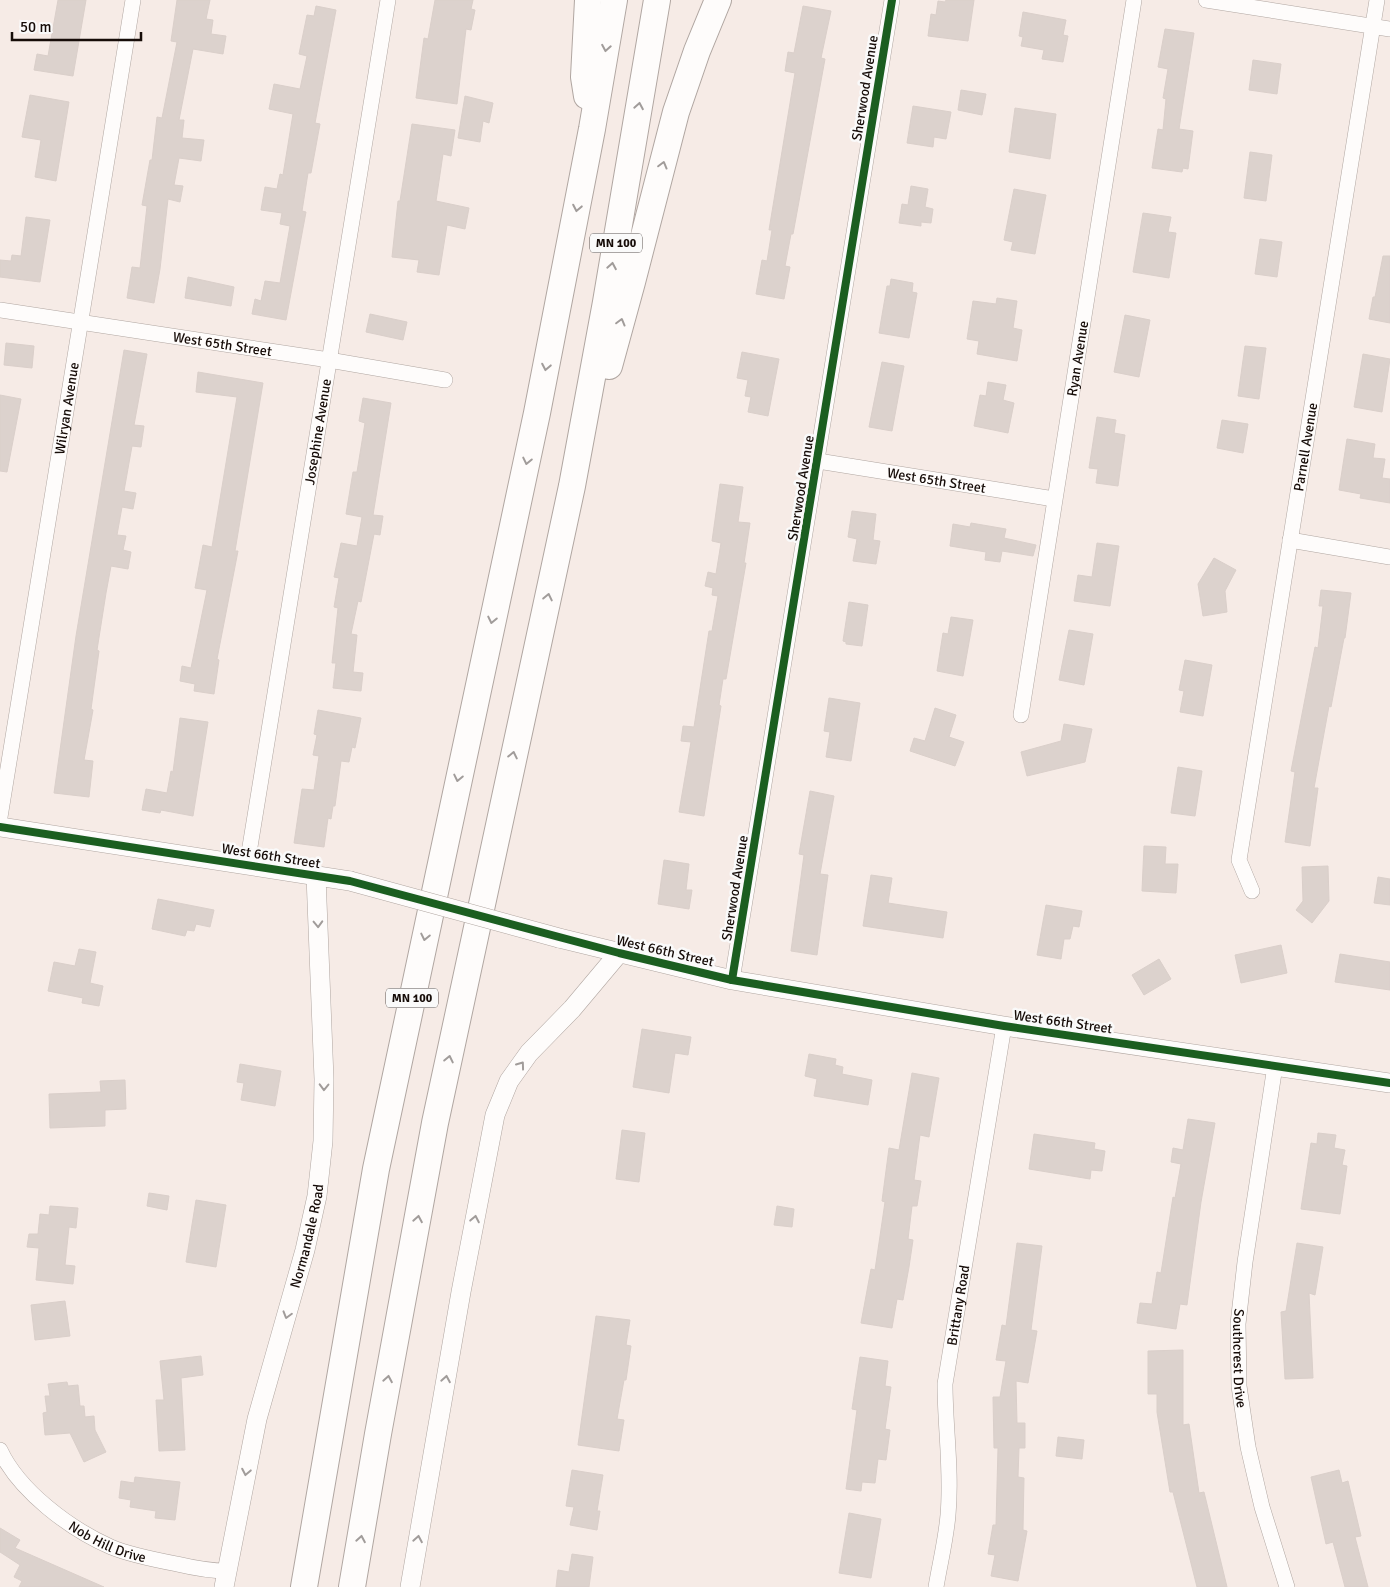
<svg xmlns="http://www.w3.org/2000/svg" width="1390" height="1587" viewBox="0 0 1390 1587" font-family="Signika,sans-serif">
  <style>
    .building { fill: #dcd2cd; stroke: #dacfca }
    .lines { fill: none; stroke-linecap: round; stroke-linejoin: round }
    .minor-casing { stroke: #b0a6a1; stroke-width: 16 }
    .tertiary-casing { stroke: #b0a6a1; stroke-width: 20 }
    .motorway-casing { stroke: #b0a6a1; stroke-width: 28 }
    .minor { stroke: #fefcfb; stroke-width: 15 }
    .tertiary { stroke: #fefcfb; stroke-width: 19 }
    .motorway { stroke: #fefcfb; stroke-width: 26 }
    .tertiary-bridge-casing { stroke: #b0a6a1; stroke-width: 20; stroke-linecap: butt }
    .tertiary-bridge { stroke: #fefcfb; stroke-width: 19 }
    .cycleway-casing { stroke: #fafafa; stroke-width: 11 }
    .cycleway { stroke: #1b5e20; stroke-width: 8 }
    .oneway { stroke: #a19c9a }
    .labels { text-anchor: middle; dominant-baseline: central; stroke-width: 5; stroke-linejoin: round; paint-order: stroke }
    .shield { fill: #fafafa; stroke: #5a5351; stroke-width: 1 }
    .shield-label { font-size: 12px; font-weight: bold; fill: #160c08 }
    .street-label { font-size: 14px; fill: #160c08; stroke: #fafafa }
  </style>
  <rect width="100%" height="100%" fill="#f6ebe6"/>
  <g class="building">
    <path d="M58,0H86L73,76L34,70L37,54L48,56Z"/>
    <path d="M177,0H210L206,19L213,20L211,34L226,36L223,54L193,49L179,120H184L182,138L204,140L201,161L179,158L174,185L183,186L180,202L168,199L160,269L154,303L127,298L132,267L140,268L147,206L142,205L150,160H152L157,117L162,118L177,42L171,41Z"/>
    <path d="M435,0H473L471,9L475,10L471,30L466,29L457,104L416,98L424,38L428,39Z"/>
    <path d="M946,0H974L968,41L928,36L931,14L936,15L938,1L945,2Z"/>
    <path d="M316,6L336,10L315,123L320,124L311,173H308L302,211L306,212L286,320L252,314L255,299L261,301L265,281L280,283L290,226L280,224L282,213L261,210L265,187L277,189L280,174L283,175L293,114L269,109L274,84L300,89L307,56L299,54L307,15L314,16Z"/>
    <path d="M803,6L831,11L821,58L825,59L793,234H791L785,266L790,267L784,299L756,294L762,260L767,261L772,230H769L795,73L785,71L788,52L794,53Z"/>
    <path d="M1023,12L1066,20L1063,35L1068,36L1063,62L1042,59L1044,50L1021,46L1023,37L1019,36Z"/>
    <path d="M1165,29L1194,33L1179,129L1193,131L1188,169L1183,168L1182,172L1152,168L1158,129L1163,130L1166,99L1163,98L1168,69L1158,67Z"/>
    <path d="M1253,60L1281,64L1277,94L1249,90Z"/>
    <path d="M961,90L986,94L982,115L958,110Z"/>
    <path d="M30,95L69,102L56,181L35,177L41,140L22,137Z"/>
    <path d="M465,96L493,103L489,123L483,121L480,142L458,138Z"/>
    <path d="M913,106L951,112L946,139L934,137L933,147L907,143Z"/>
    <path d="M1015,108L1056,114L1050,159L1009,152Z"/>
    <path d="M412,124L455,130L451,156L443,154L436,201L469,208L465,229L447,225L439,275L417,272L419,260L392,257L398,201H400Z"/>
    <path d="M1250,152L1272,155L1266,201L1244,198Z"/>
    <path d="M911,186L928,189L925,207L933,209L931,223L921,222V226L899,223L902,204L908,205Z"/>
    <path d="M1014,189L1046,195L1035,254L1011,250L1013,242L1004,240Z"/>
    <path d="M1143,213L1171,217L1168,232L1176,233L1169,278L1133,272Z"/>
    <path d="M26,217L50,220L40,282L0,277V260L11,261L12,255L21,256Z"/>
    <path d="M1260,239L1282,242L1277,277L1255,274Z"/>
    <path d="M1383,256H1390V323L1369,319L1373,297H1375Z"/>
    <path d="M188,277L234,287L231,306L185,298Z"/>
    <path d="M891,279L913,283L912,292L917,293L909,338L879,333L887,286H890Z"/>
    <path d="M997,298L1017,301L1013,328L1022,330L1017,361L977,354L979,341L967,339L973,301L996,304Z"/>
    <path d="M370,314L407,322L403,340L366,332Z"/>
    <path d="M1125,315L1150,320L1139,377L1114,372Z"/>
    <path d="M6,343L34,346L32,368L4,365Z"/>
    <path d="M1245,346L1266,348L1259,399L1238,396Z"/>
    <path d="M124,350L147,354L134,425L144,426L141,447L132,446L124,491L136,493L133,509L122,507L117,535L126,536L123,550L131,552L128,569L111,566L106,593L97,650L99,651L91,709L93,710L84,760L93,761L89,797L54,793L76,636Z"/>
    <path d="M742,352L779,359L768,416L748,412L751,397L745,396L748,380L737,378Z"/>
    <path d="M1363,354L1390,359L1382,412L1354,407Z"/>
    <path d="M882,362L904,366L892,431L869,427Z"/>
    <path d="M198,372L263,383L235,551H238L217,659L219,660L214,694L194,691L195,684L180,681L182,666L191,668L207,590L195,588L203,545L212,547L237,397L196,392Z"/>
    <path d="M988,382L1006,385L1003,400L1014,403L1008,433L974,426L980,395L986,396Z"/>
    <path d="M0,395L21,399L7,472L0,471Z"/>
    <path d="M363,398L391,403L373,515L383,516L380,535L374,534L361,602L358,601L351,634L357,635L353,672L363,673L361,691L333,688L336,663H332L338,608L334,607L339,578L334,577L341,543L357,546L362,517L346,514L353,472H357L365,423L359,421Z"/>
    <path d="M1097,417L1116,420L1114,433L1125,435L1118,486L1096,483L1098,469L1089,468Z"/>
    <path d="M1222,420L1248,424L1243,453L1217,448Z"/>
    <path d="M1347,439L1375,444L1373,458L1385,459L1382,478L1390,479V503L1360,498L1361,494L1339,490Z"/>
    <path d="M720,484L743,487L738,522L750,523L744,563H746L726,679H723L719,705L721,706L704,816L679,812L691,742L681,741L683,726L694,727L709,631H712L718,596L712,595L713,588L705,586L708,572L716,574L721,543L712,541Z"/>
    <path d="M852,511L876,514L873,540L880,541L876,564L853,561L857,539L848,537Z"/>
    <path d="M971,523L1006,529L1004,538L1036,545L1033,556L1002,551L1000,562L985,560L986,552L950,546L953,524L970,527Z"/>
    <path d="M1097,543L1119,546L1110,606L1074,601L1078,575L1092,577Z"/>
    <path d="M1214,558L1236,570L1225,591L1227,612L1203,616L1198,584Z"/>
    <path d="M1321,590L1351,593L1345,638H1344L1331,707L1329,706L1314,788H1318L1310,846L1285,842L1295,772L1291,771L1315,647L1318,648L1323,606H1319Z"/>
    <path d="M849,602L868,605L862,646L846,644V642L843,641Z"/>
    <path d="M951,617L973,620L963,676L937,671L943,633L948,634Z"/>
    <path d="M1069,630L1093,634L1084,685L1059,680Z"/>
    <path d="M1185,660L1212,665L1203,716L1180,712L1184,691L1179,690Z"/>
    <path d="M829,698L860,703L851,761L826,757L830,732L824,731Z"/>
    <path d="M935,708L956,715L949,737L964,742L955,766L910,751L914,738L925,741Z"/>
    <path d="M318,710L361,718L355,748L352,747L349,762L341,761L335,806H333L331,819L328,818L324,847L294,843L302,789L314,790L319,756L313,755L317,735L314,734Z"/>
    <path d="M180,718L208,722L193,816L161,810L160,813L142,810L146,789L167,793L171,771L173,772Z"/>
    <path d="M1064,724L1092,729L1085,762L1027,776L1021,752L1061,741Z"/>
    <path d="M1178,767L1202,771L1195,816L1171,813Z"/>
    <path d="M810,791L834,796L820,874L828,875L817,955L791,951L804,855L799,854Z"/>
    <path d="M1144,846L1166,847L1165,864H1178L1176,893L1142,891Z"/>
    <path d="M664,860L689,864L686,890H692L689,909L658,904Z"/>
    <path d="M1328,866L1329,901L1312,923L1296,910L1303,901L1302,867Z"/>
    <path d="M871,875L892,878L888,903L947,912L943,938L863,926Z"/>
    <path d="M1378,877L1390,879V905L1374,903Z"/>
    <path d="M158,899L214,910L210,927L196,924L194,931L187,930L185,936L152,929Z"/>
    <path d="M1046,905L1082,911L1079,927L1073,926L1070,939H1064L1061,959L1037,955Z"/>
    <path d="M1281,945L1287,973L1241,983L1235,955Z"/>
    <path d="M79,949L96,952L90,983L103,986L99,1006L82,1003L83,998L48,991L54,962L75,966Z"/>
    <path d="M1340,954L1390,962V990L1335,982Z"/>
    <path d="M1159,959L1171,979L1144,995L1132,975Z"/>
    <path d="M642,1029L691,1037L688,1055L675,1053L669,1093L633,1087Z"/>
    <path d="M809,1054L836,1059L835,1065L843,1067L842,1074L872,1080L868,1105L814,1096L817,1079L805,1076Z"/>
    <path d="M240,1064L281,1071L275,1106L241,1100L244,1083L237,1082Z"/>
    <path d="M912,1073L939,1078L929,1137L920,1135L914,1180L921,1181L917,1206H912L908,1239L913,1240L909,1267L903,1300L897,1299L892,1328L861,1323L871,1269L875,1270L885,1202L882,1201L889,1148L899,1150Z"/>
    <path d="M125,1080L126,1109L105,1110V1126L50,1128L49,1094L101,1092L100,1081Z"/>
    <path d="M1188,1119L1215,1123L1201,1202L1187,1305L1180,1304L1176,1329L1137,1323L1140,1303L1152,1304L1157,1272L1161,1273L1173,1197L1175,1198L1181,1164L1171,1162L1173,1148L1183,1150Z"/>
    <path d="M622,1130L645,1133L639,1182L616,1179Z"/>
    <path d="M1318,1133L1336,1135L1334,1148L1345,1150L1342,1165L1347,1166L1340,1214L1301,1209L1311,1143L1317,1144Z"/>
    <path d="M1034,1134L1095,1143L1094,1149L1105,1151L1102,1171L1091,1170L1090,1179L1029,1169Z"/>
    <path d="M149,1193L169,1196L167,1210L147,1206Z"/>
    <path d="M196,1200L226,1205L216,1267L186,1262Z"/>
    <path d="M50,1206L78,1208L76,1228L69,1227L65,1265L75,1266L73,1284L36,1280L39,1248L27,1247L29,1234H38L40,1214L49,1215Z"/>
    <path d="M777,1206L794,1209L792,1227L774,1225Z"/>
    <path d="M1017,1243L1042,1246L1031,1330L1037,1331L1028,1383L1016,1381L1017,1423H1025V1448H1019L1018,1477L1024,1478L1023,1530L1027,1531L1018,1581L991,1576L995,1555L988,1554L993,1525H996L998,1448H994L993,1397H1000L1006,1361L996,1360L1002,1325L1006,1326Z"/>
    <path d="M1297,1243L1323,1247L1315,1295L1309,1293L1313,1378L1285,1379L1281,1312L1286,1311Z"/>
    <path d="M65,1301L70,1336L35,1340L31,1305Z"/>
    <path d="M596,1316L630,1320L626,1345L631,1346L626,1380H624L617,1419L624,1420L619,1451L578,1445Z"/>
    <path d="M1183,1350V1425L1189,1424L1199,1493L1204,1492L1227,1587H1197L1173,1492H1170L1157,1412V1394H1148V1351Z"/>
    <path d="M201,1356L203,1375L181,1378L185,1450L159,1451L156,1400H164L160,1361Z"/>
    <path d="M860,1357L888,1361L885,1386L891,1387L885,1429L890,1430L886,1460L878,1459L875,1483L862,1482L861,1491L846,1489L857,1410L852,1409Z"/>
    <path d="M67,1382L68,1386L78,1385L80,1406H84L85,1417L94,1416L95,1430L106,1452L84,1462L70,1433L45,1435L43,1413L47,1412L45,1396H50L48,1384Z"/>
    <path d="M1058,1437L1084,1440L1082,1459L1056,1456Z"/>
    <path d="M572,1470L603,1475L597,1511H600L597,1530L570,1525L574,1507L566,1506Z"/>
    <path d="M1339,1470L1342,1483L1348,1481L1361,1536L1355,1537L1368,1587H1345L1333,1542L1326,1544L1311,1477Z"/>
    <path d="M135,1477L180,1482L175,1520L155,1518L156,1511L130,1507L131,1500L119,1498L121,1481L134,1483Z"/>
    <path d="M849,1513L881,1519L871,1578L839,1573Z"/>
    <path d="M0,1528L20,1540L15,1548L104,1587H19L22,1581L14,1577L20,1565L0,1552Z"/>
    <path d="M572,1554L593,1557L589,1587H556L558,1570L569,1572Z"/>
  </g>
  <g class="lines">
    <defs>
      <g id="minor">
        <path d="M1206,0L1390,29"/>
        <path id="s1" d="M0,310L329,360L445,380"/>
        <path id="s2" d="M818,461L1054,499"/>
        <path d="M1290,540L1390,557"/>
        <path id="s3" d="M1021,715L1134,0"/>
        <path id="s4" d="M0,817L133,0"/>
        <path id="s5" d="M247,865L388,0"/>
        <path id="s6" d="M1252,891L1239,860L1377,0"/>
        <path d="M732,980L892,0"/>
        <path id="s7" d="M1275,1066L1245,1262L1238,1324L1239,1386L1248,1447L1262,1507L1287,1587"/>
        <path id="s8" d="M0,1450C19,1491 70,1529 111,1547C130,1555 156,1560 177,1564C194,1568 210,1571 227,1571"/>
        <path id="s9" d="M936,1587C940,1563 946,1539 948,1515C952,1471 945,1427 945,1384L1004,1026"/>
      </g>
      <g id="tertiary">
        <path d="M0,827L350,881"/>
        <path d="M559,938L732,980L1004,1026L1390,1083"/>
        <path id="s10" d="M224,1587L257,1419L305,1250L317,1196L323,1141L324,1079L316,876"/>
        <path d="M410,1587L461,1292L495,1115L509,1081L529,1053L572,1009L619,953"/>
      </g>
      <g id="motorway">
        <path d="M587,96L584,77L588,0"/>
        <path d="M609,366L632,282L676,112L697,51L718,0"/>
        <path d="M304,1587L376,1169L537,413L592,129L614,0"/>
        <path d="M352,1587L378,1434L435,1123L572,486L606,302L657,0"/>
      </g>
    </defs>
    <use href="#minor" class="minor-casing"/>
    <use href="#tertiary" class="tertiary-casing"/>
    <use href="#motorway" class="motorway-casing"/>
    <use href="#minor" class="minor"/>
    <use href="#tertiary" class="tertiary"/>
    <use href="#motorway" class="motorway"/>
    <defs>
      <path id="tertiary-bridge" d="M350,881L559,938"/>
    </defs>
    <use href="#tertiary-bridge" class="tertiary-bridge-casing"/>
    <use href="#tertiary-bridge" class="tertiary-bridge"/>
    <defs>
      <g id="cycleway">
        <path d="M0,827L350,881L619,953L732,980L1004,1026L1390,1083"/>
        <path d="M732,980L892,0"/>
      </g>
    </defs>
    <use href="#cycleway" class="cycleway-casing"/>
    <use href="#cycleway" class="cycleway"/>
  </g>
  <defs><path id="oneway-chevron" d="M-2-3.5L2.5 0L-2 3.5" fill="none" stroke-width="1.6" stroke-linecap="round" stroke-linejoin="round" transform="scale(1.25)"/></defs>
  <g class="oneway">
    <use href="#oneway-chevron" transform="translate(606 48) rotate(100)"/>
    <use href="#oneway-chevron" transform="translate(639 106) rotate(-80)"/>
    <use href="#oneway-chevron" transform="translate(663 165) rotate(-75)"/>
    <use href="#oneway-chevron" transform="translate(577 208) rotate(101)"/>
    <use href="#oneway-chevron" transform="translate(612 266) rotate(-80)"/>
    <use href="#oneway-chevron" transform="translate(621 322) rotate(-75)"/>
    <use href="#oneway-chevron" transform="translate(546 367) rotate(101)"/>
    <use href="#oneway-chevron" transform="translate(527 461) rotate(102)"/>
    <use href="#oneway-chevron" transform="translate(548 597) rotate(-78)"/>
    <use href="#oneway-chevron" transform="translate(492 620) rotate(102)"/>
    <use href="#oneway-chevron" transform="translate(513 755) rotate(-78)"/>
    <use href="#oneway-chevron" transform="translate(458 778) rotate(102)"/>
    <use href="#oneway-chevron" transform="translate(318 924) rotate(88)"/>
    <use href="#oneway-chevron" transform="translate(425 937) rotate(102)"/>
    <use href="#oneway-chevron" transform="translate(449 1059) rotate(-78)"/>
    <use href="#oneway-chevron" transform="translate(521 1065) rotate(-54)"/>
    <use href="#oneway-chevron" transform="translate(324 1087) rotate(91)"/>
    <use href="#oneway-chevron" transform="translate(418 1219) rotate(-80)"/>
    <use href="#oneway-chevron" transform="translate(475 1219) rotate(-79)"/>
    <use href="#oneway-chevron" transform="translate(287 1315) rotate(106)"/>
    <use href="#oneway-chevron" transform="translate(388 1379) rotate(-80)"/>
    <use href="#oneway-chevron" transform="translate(446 1379) rotate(-80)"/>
    <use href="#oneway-chevron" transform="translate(246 1472) rotate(101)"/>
    <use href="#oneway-chevron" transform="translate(361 1539) rotate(-80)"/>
    <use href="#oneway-chevron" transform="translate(418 1539) rotate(-80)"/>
  </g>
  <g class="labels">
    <g class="shield">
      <rect x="590" y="233.5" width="52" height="19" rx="4"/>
      <rect x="386" y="988.5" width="52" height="19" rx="4"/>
    </g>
    <g class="shield-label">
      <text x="616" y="243">MN 100</text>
      <text x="412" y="998">MN 100</text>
    </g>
    <g class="street-label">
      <text transform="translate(865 88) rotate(-81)">Sherwood Avenue</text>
      <text stroke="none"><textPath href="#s1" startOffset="225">West 65th Street</textPath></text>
      <text stroke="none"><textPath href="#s3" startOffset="361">Ryan Avenue</textPath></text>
      <text stroke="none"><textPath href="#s4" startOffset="414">Wilryan Avenue</textPath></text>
      <text stroke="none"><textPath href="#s5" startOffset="439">Josephine Avenue</textPath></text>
      <text stroke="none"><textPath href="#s6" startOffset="452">Parnell Avenue</textPath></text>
      <text stroke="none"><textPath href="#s2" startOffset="120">West 65th Street</textPath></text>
      <text transform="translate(801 488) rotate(-81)">Sherwood Avenue</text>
      <text transform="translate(271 856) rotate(9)">West 66th Street</text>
      <text transform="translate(735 888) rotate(-81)">Sherwood Avenue</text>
      <text transform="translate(665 951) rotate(13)">West 66th Street</text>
      <text transform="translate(1063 1022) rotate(8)">West 66th Street</text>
      <text stroke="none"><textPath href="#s10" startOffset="361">Normandale Road</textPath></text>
      <text stroke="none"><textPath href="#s9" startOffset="284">Brittany Road</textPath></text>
      <text stroke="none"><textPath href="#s7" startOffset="295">Southcrest Drive</textPath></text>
      <text stroke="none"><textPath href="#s8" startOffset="145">Nob Hill Drive</textPath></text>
    </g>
  </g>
  <path d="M12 32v8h129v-8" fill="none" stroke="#160c08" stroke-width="2.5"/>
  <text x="20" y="32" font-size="15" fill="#160c08" stroke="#fafafa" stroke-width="4" paint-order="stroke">50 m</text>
</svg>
